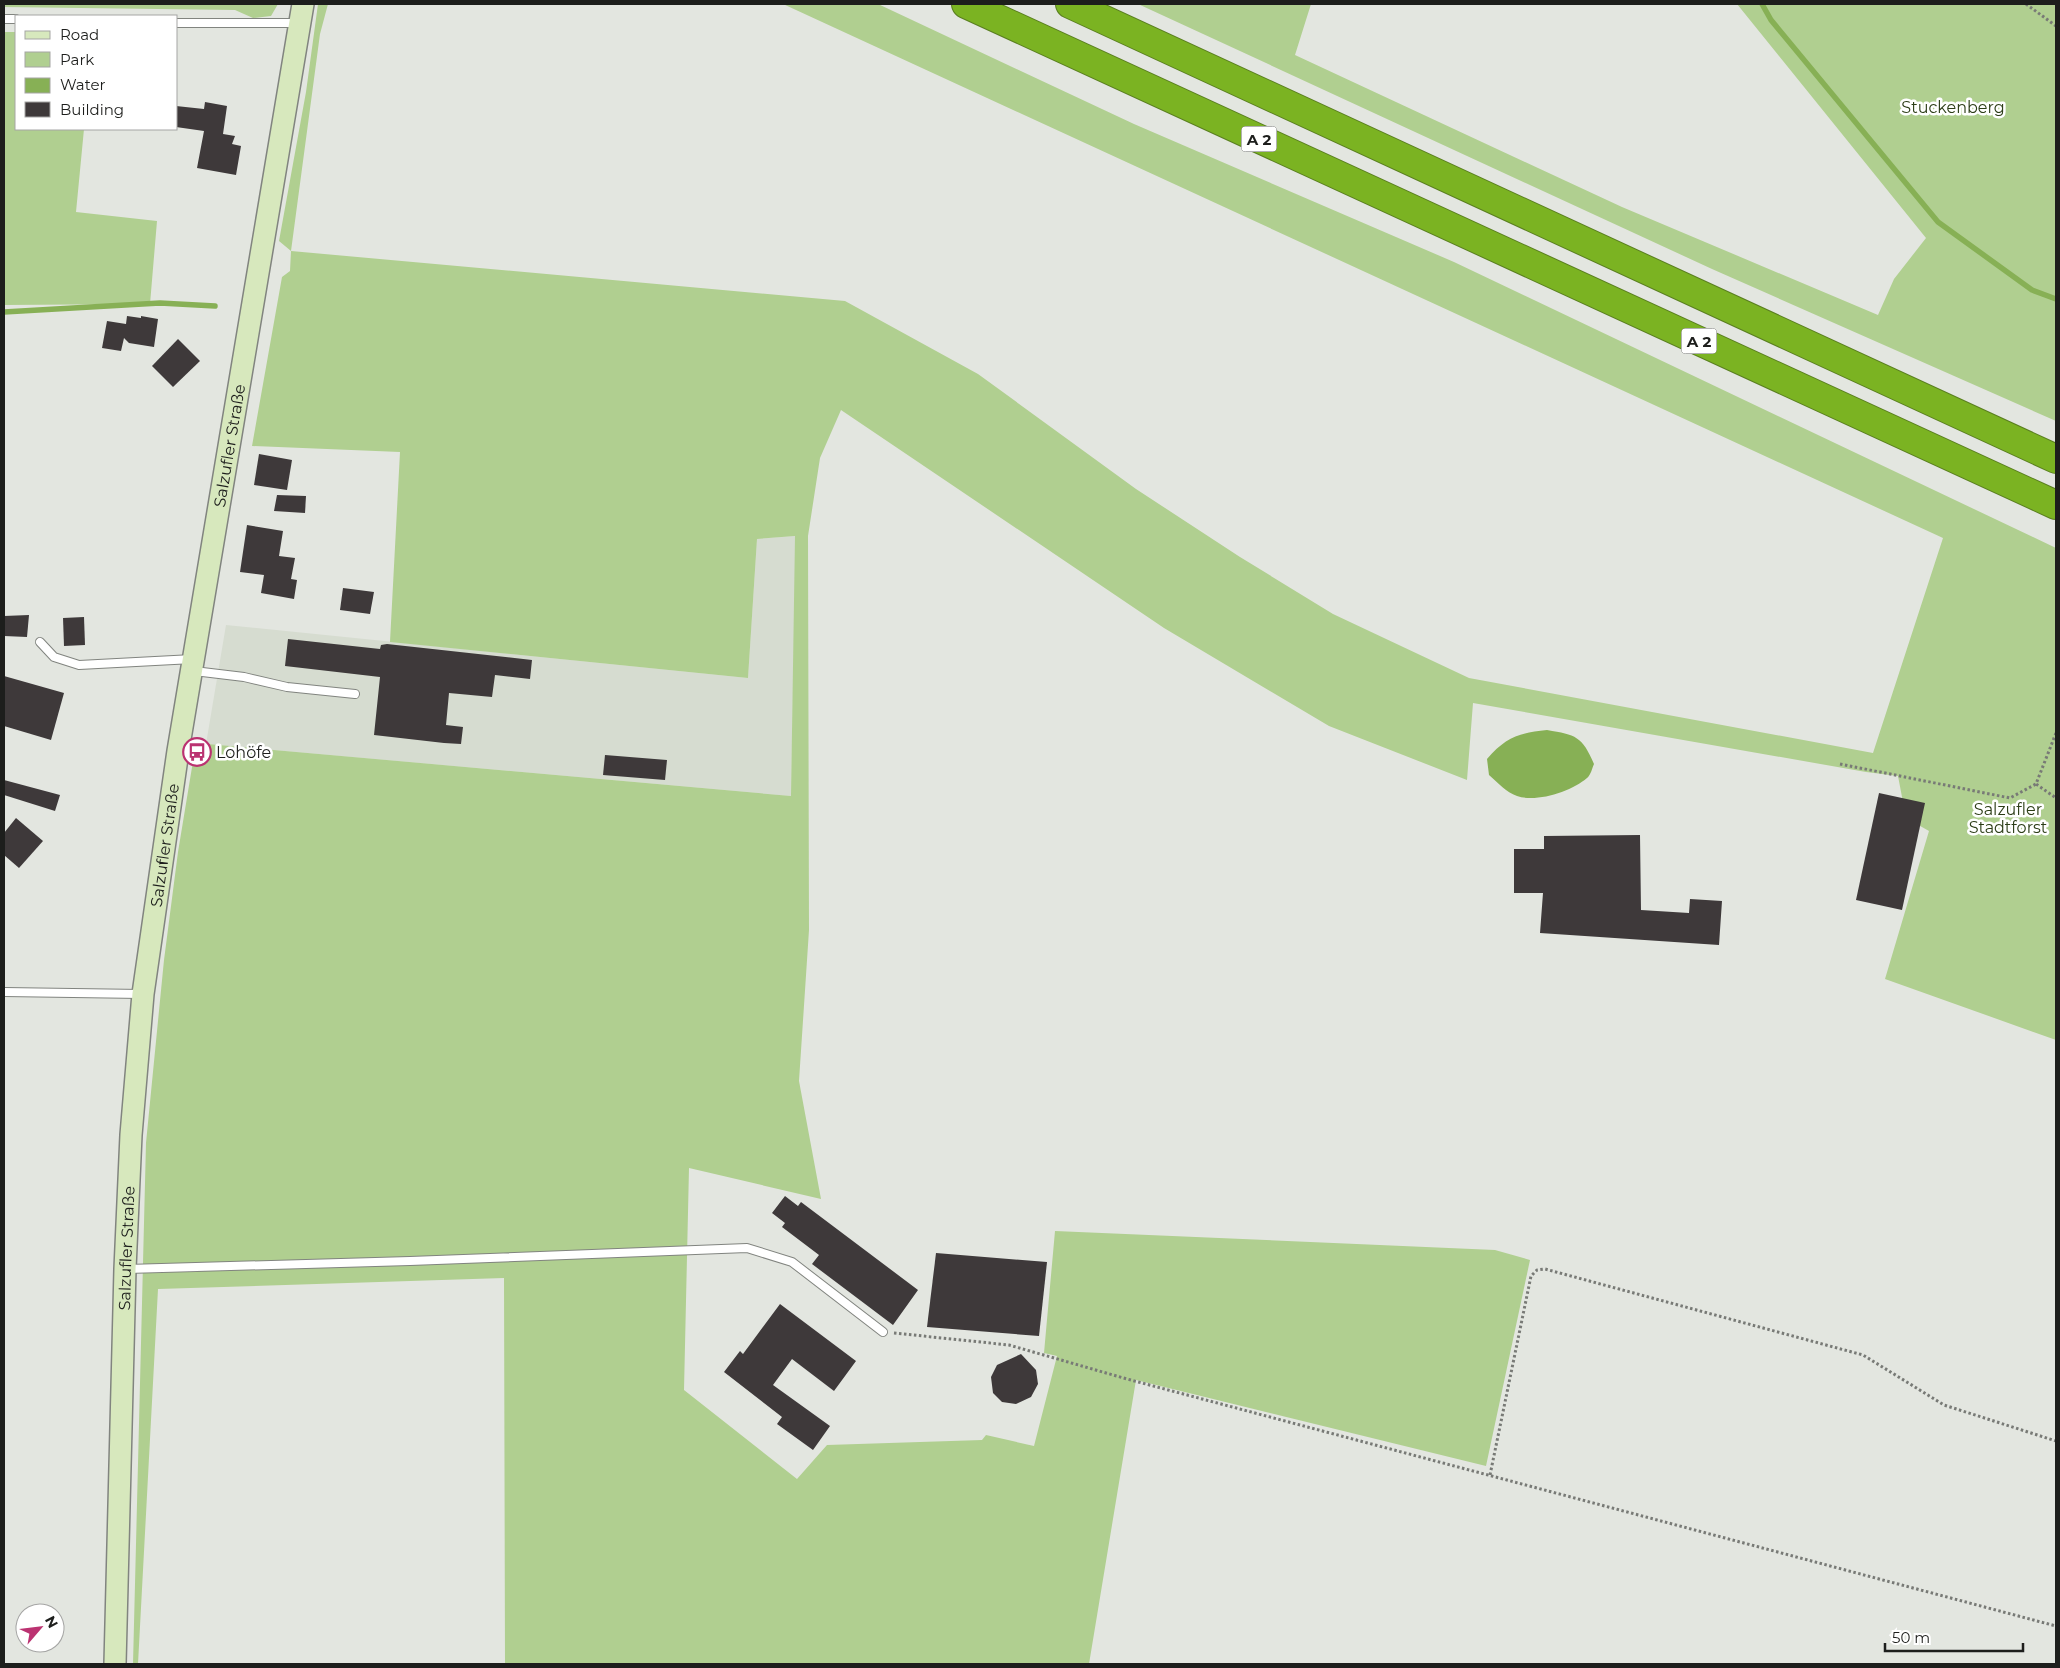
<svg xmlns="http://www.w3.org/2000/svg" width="2060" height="1668" viewBox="0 0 2060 1668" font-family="Montserrat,sans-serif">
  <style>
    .built { fill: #d6dcd0 }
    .green { fill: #b0cf90 }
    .water { fill: #87b055 }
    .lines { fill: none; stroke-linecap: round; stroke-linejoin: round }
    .stream { stroke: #87b055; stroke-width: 5.5 }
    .building { fill: #3e393a }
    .service-casing { stroke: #81847f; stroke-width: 10 }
    .secondary-casing { stroke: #81847f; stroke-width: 24 }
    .motorway-casing { stroke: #5a7f20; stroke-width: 30 }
    .path { stroke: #787a76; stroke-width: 3; stroke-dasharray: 2.5 2.5; stroke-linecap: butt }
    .service { stroke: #fff; stroke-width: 8 }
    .secondary { stroke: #d7e8bd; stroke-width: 21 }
    .motorway { stroke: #7bb322; stroke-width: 28 }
    .labels { text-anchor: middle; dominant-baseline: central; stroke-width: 5; stroke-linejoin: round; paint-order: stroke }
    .shield { fill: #fff; stroke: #616260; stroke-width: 1 }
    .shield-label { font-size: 15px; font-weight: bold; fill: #1d1e1c }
    .park-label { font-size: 16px; fill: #2c3d17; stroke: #fff }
    .street-label { font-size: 16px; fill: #1d1e1c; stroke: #fff }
    .poi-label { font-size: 16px; fill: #1d1e1c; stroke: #fff; text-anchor: start }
  </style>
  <rect width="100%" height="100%" fill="#e3e6e0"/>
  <path class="built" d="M796,536L791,796L206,744L226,625L748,678L757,539Z"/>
  <g class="green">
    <path d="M4,4H278L271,16L253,18L235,10L4,7Z"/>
    <path d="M318,4H328L320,34L291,251L845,301L978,374L1136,489L1240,557L1333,614L1469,678L1873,753L1943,538L783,4H878L1134,124L1454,262L2056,548V1040L1885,979L1929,831L1906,818L1898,776L1866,772L1473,703L1467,780L1329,726L1164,628L841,410L820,458L808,536L809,930L799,1081L821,1199L689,1168L684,1390L797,1479L827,1445L982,1440L986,1435L1034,1446L1057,1356L1044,1353L1055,1231L1495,1250L1530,1260L1486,1466L1136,1380L1089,1664H505L504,1278L158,1289L138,1664H133L146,1143L164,960L178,852L196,743L791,796L795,536L757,539L748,678L390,642L400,452L252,446L282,277L290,271L291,251L279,241L306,92Z"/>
    <path d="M1138,4H1311L1295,55L1622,207L1878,315L1894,279L1926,238L1737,4H2056V421L1712,269Z"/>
    <path d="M4,32H16V129H84L76,212L157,221L150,304L4,305Z"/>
  </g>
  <path class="water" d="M1547,730C1576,735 1582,736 1594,764C1592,768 1591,775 1587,778C1572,791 1537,803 1517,796C1506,792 1498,783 1489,775L1487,759C1506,737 1519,733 1547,730Z"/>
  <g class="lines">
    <g class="stream">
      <path d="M1762,4L1771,20L1938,222L2032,290L2056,299"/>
      <path d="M4,312L160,303L215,306"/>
    </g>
  </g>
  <g class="building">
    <path d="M205,102L227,106L223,134L235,136L232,144L241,146L236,175L197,168L204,131L176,127V106L204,109Z"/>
    <path d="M127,316L141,318V316L158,319L154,347L129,343L124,338L121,351L102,348L107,321L126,324Z"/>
    <path d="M178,339L200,361L173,387L152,366Z"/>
    <path d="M259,454L292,460L287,490L254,485Z"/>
    <path d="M277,495L306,496L305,513L274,511Z"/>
    <path d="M247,525L283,531L279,556L295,558L291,579L297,580L294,599L261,593L264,575L240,572Z"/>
    <path d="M343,588L374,592L370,614L340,610Z"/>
    <path d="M29,615L27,637L4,636V616Z"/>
    <path d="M84,617L85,645L64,646L63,618Z"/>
    <path d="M288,639L380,649L381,645L387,644L532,660L530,679L495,675L492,697L449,693L446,725L463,727L461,744L444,743L374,735L380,677L285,666Z"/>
    <path d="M4,676L64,693L51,740L4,726Z"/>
    <path d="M605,755L667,760L665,780L603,775Z"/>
    <path d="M4,780L60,795L55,811L4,795Z"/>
    <path d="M1879,793L1925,803L1902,910L1856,900Z"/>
    <path d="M16,818L43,841L19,868L4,855V833Z"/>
    <path d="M1640,835L1641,910L1689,913L1690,899L1722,901L1719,945L1540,933L1543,893H1514V849H1544V836Z"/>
    <path d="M785,1196L798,1206L801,1202L918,1290L893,1325L812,1264L819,1255L782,1227L785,1223L772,1213Z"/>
    <path d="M936,1253L1047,1262L1039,1336L927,1327Z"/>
    <path d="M780,1304L856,1361L834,1391L792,1359L773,1385L830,1426L813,1450L777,1424L782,1417L724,1372L740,1351L743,1354Z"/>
    <path d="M1021,1354L1036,1370L1038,1384L1031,1397L1016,1404L1002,1402L993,1393L991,1377L997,1365Z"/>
  </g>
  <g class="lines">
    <defs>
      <g id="service">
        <path d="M4,19H16"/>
        <path d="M176,23H299"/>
        <path d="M40,642L54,657L79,665L193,659"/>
        <path d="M194,671L244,677L287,687L355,694"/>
        <path d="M4,992L142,994"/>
        <path d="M127,1269L410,1261L747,1248L792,1262L883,1332"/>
      </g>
      <g id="secondary">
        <path id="s1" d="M115,1664L125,1269L131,1135L143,994L178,751L303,4"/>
      </g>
      <g id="motorway">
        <path d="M966,4L2056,505"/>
        <path d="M1070,4L2056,459"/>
      </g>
    </defs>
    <use href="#service" class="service-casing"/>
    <use href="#secondary" class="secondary-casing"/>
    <use href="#motorway" class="motorway-casing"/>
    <g class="path">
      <path d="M2026,4L2056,26"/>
      <path d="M2056,733L2036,784L2056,798"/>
      <path d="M1840,764L2010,798L2036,784"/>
      <path d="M894,1333L1009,1345L1127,1379L2056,1626"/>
      <path d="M1490,1475L1531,1276L1537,1270L1545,1269L1863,1355L1944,1405L2056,1441"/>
    </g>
    <use href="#service" class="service"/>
    <use href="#secondary" class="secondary"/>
    <use href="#motorway" class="motorway"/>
  </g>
  <defs>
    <symbol id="bus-ring" viewBox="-11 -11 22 22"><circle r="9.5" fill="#fff" stroke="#bb3271" stroke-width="1.5"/><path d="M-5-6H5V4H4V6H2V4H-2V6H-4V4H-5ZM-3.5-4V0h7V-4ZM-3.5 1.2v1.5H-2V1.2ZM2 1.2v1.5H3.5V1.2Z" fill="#bb3271"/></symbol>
  </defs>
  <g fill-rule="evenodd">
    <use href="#bus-ring" x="181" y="736" width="32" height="32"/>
  </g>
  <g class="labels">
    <g class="shield">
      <rect x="1241.5" y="126.5" width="35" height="25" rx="4"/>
      <rect x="1681.5" y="328.5" width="35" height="25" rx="4"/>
    </g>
    <g class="shield-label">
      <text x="1259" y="139">A 2</text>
      <text x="1699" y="341">A 2</text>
    </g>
    <g class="park-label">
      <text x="1953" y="107">Stuckenberg</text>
      <text x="2008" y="809">Salzufler<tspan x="2008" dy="18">Stadtforst</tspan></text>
    </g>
    <g class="street-label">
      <text stroke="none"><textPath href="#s1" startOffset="1226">Salzufler Straße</textPath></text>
      <text stroke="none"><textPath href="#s1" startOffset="821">Salzufler Straße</textPath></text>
      <text stroke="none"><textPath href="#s1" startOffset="416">Salzufler Straße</textPath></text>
    </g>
    <g class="poi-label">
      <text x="216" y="752">Lohöfe</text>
    </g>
  </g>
  <rect width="2060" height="1668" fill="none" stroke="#1d1e1c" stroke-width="10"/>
  <rect x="15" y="15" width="162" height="115" fill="#ffffff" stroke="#a5a5a4"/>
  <rect x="25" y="31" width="25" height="8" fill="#d7e8bd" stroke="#a5a5a4"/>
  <text x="60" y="40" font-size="15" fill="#1d1e1c">Road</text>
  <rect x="25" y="52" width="25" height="15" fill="#b0cf90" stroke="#a5a5a4"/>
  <text x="60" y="65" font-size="15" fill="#1d1e1c">Park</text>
  <rect x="25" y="78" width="25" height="15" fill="#87b055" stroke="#a5a5a4"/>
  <text x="60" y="90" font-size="15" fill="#1d1e1c">Water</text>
  <rect x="25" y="102" width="25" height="15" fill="#3e393a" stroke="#a5a5a4"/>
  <text x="60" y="115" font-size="15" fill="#1d1e1c">Building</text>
  <g transform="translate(40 1628) rotate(62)"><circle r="24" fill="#ffffff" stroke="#a5a5a4"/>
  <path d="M0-4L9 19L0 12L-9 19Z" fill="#bb3271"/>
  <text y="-8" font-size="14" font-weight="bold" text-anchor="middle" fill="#1d1e1c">N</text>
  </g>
  <path d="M1885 1643v8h138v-8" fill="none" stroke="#1d1e1c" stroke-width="2.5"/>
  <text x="1892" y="1643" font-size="15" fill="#1d1e1c" stroke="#ffffff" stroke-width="4" paint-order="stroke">50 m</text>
</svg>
